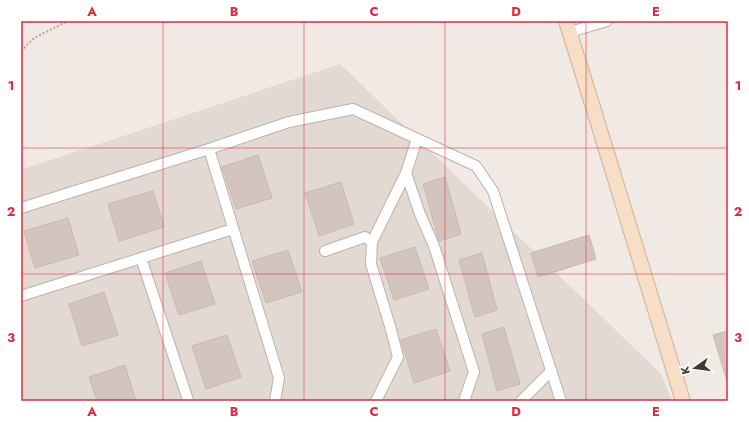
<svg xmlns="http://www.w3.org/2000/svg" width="749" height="422" viewBox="0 0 749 422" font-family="Jost,sans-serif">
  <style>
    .residential { fill: #e3d9d3 }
    .building { fill: #d3c5be; stroke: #cab8af }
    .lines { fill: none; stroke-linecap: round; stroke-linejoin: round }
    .street-casing { stroke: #bdb2ab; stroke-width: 12 }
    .secondary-casing { stroke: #ceb29b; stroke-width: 16 }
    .path { stroke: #baa69b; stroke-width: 2; stroke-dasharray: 2 2; stroke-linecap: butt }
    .street { stroke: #fff; stroke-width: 10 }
    .secondary { stroke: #f8dec6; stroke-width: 14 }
    .grid { fill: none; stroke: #e02a42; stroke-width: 1; stroke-opacity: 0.55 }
    .neatline { fill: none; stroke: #e02a42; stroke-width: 1.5 }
    .grid-label { font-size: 13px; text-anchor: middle; font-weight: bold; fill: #e02a42 }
  </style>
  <rect width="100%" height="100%" fill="#f0e9e4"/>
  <path class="residential" d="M340,64L661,374L672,401H21V170Z"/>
  <g class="building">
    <path d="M258,155L272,198L236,209L222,167Z"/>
    <path d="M445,177L461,234L439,241L423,184Z"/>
    <path d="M341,182L354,224L319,236L305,193Z"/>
    <path d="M153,191L164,227L119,241L108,204Z"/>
    <path d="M68,218L79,255L35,268L24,231Z"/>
    <path d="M589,235L596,259L538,277L531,253Z"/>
    <path d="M415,247L429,289L394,300L380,258Z"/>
    <path d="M288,250L302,292L266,303L252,261Z"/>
    <path d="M482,253L497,310L475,317L459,260Z"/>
    <path d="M201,261L215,304L179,315L165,273Z"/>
    <path d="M104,292L118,335L82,346L69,304Z"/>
    <path d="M504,327L520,384L497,391L482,334Z"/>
    <path d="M436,329L450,371L414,383L401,340Z"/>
    <path d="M728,331V384L713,335Z"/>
    <path d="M227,335L241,377L206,389L192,346Z"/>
    <path d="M125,365L136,401H97L89,377Z"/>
  </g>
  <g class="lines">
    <defs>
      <g id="street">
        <path d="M570,32L607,21"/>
        <path d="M209,149L279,378L275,401"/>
        <path d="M406,173L420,214L434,246L474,372L464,401"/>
        <path d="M21,208L209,149L289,122L353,109L476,166L493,191L561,401"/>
        <path d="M325,251L365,237L372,242"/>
        <path d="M141,258L188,400"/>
        <path d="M21,296L233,229"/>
        <path d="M376,401L398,357L390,326L371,264L372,242L406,173L417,139"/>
        <path d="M521,401L551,371"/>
      </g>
      <path id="secondary" d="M566,21L592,104L683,401"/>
    </defs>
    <use href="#street" class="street-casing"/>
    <use href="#secondary" class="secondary-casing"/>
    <path class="path" d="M21,51L34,38L68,21"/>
    <use href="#street" class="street"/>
    <use href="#secondary" class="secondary"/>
  </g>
  <path class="grid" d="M163,21V401M304,21V401M445,21V401M586,21V401M21,148H728M21,274H728"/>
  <rect width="749" height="422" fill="none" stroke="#ffffff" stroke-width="44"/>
  <g transform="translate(695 368) rotate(256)" stroke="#ffffff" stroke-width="3" paint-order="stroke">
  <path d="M0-3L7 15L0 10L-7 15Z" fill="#413935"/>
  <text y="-6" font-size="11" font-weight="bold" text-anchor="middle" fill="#413935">K</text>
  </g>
  <rect x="22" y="22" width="705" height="378" class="neatline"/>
  <g class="grid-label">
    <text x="92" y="16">A</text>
    <text x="234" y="16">B</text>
    <text x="374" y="16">C</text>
    <text x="516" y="16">D</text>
    <text x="656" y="16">E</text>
    <text x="11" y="90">1</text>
    <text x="738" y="90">1</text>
    <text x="11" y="216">2</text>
    <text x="738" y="216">2</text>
    <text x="11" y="342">3</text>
    <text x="738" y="342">3</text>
    <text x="92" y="416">A</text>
    <text x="234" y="416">B</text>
    <text x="374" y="416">C</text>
    <text x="516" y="416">D</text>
    <text x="656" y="416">E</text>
  </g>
</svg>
